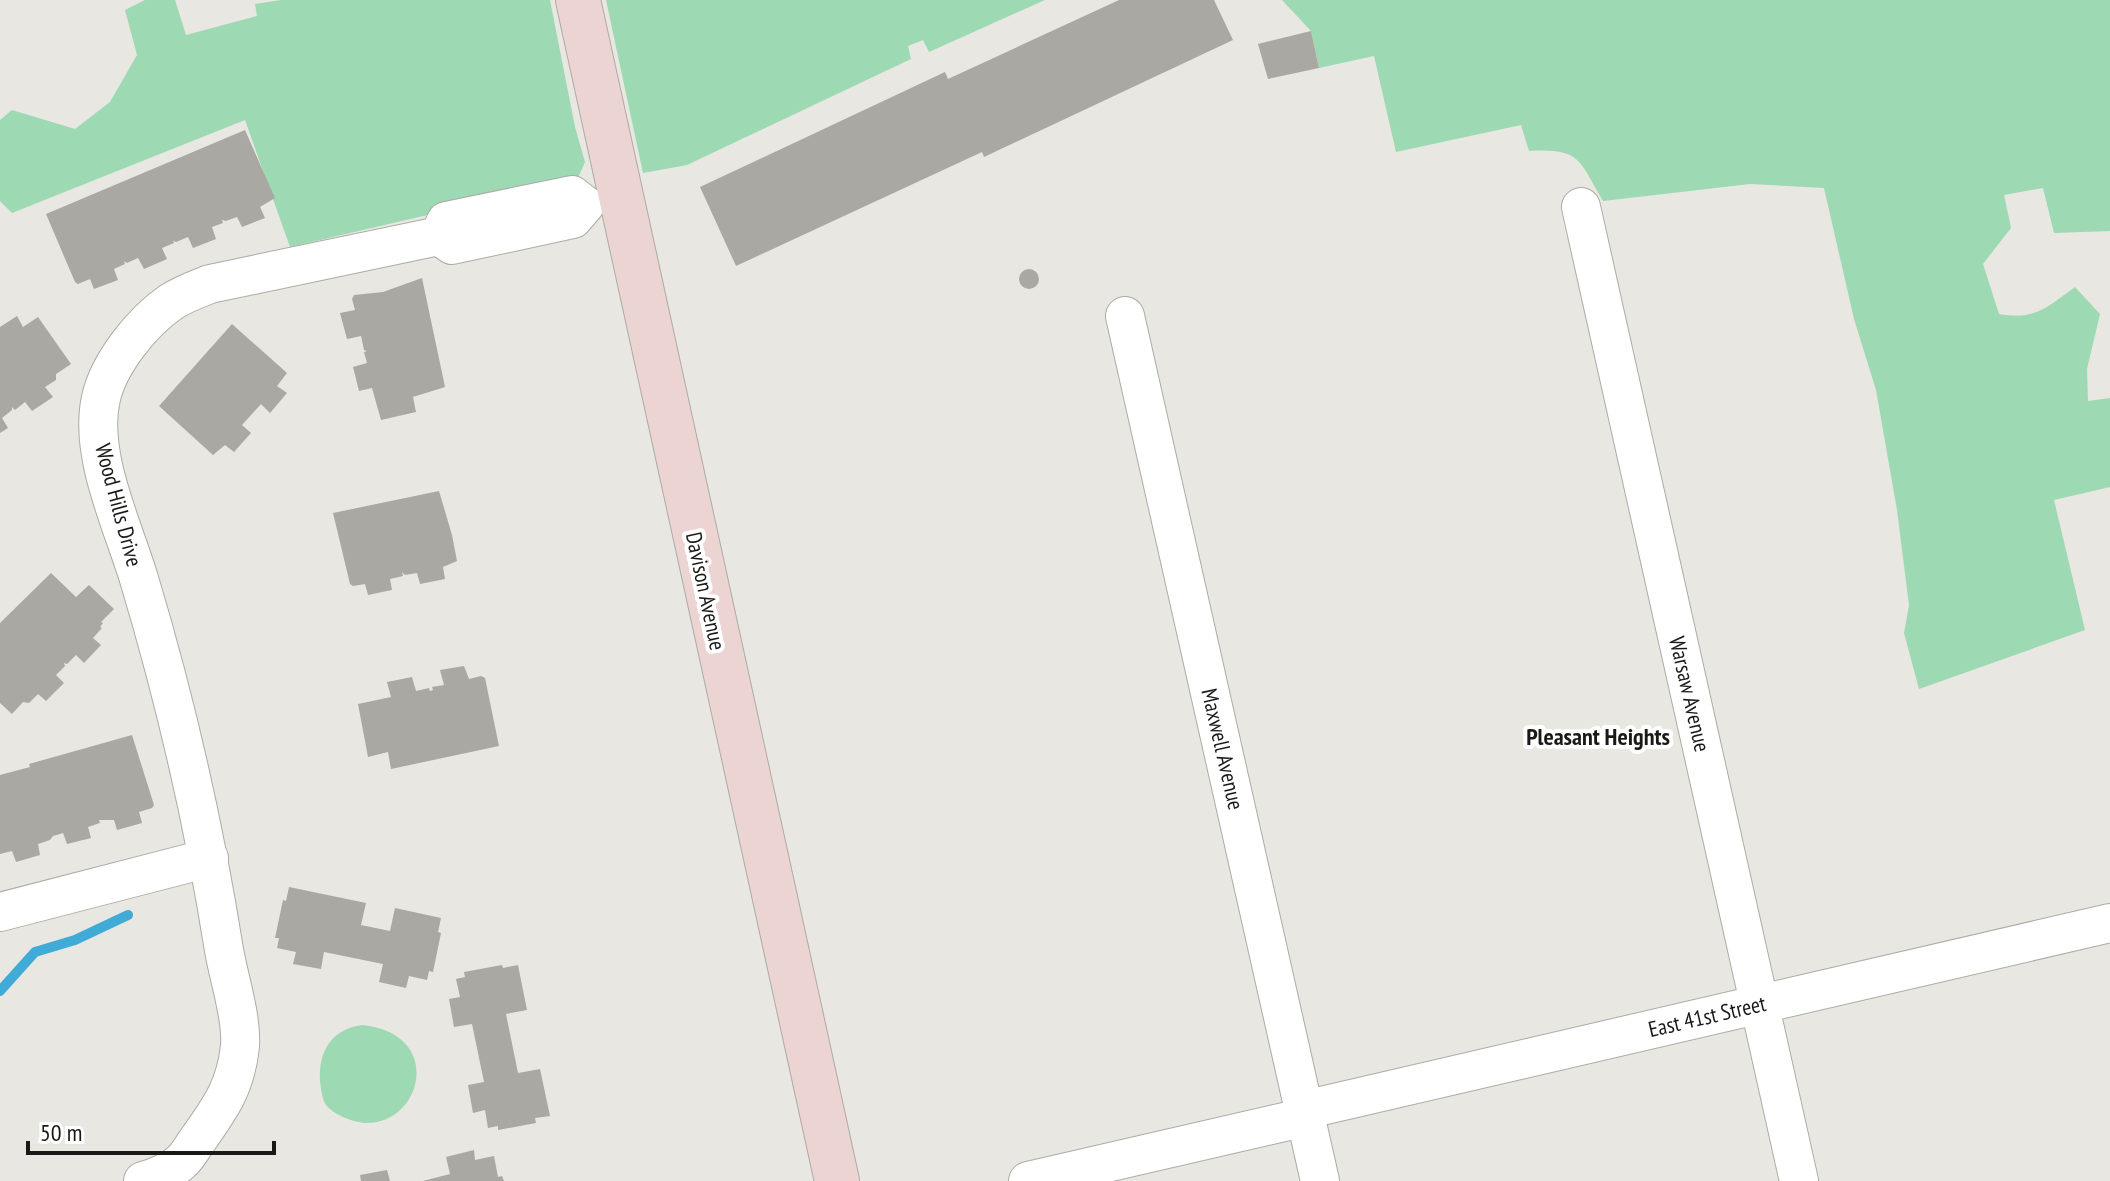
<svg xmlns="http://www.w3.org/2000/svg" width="2110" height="1181" viewBox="0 0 2110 1181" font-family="'PT Sans Narrow',sans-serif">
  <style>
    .green { fill: #9dd9b3 }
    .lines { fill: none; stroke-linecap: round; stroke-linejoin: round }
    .stream { stroke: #41abd7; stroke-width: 10 }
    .building { fill: #a9a8a2 }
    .street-casing { stroke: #acaba5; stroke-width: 40 }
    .secondary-casing { stroke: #acaba5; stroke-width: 46 }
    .street { stroke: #fff; stroke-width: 38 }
    .secondary { stroke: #ecd4d2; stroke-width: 44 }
    .labels { text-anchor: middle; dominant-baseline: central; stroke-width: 8; stroke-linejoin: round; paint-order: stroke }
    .street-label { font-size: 22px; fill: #191917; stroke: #fff }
    .neighbourhood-label { font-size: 24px; font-weight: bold; fill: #191917; stroke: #fff }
  </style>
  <rect width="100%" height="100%" fill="#e8e7e1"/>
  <g class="green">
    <path d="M145,0H175L186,35L257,16L255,4L281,0H550L575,127L585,162L577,180L290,247L245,120L12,213L0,201V120L12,110L75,129L110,102L137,55L125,10Z"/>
    <path d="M606,0H1045L929,52L923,40L908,46L911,59L687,165L643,173Z"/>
    <path d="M1282,0H2110V231L2054,233L2043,188L2004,195L2011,228L1983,264L1999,314C2036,320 2046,308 2075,287L2100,314L2087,369L2088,401L2110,398V487L2054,500L2085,630L1919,689L1904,633L1909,605L1897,510L1876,390L1854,319L1824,188L1750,184L1603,201C1579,161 1582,148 1529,151L1521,125L1396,152L1374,56L1319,68L1311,31Z"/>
    <path d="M362,1025C445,1033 423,1125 365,1123C353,1122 334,1115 326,1105C322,1099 321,1088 320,1081C318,1051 332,1029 362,1025Z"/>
  </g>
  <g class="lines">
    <path class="stream" d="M0,991L35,952L75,940L128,915"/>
  </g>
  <g class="building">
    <path d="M1119,0H1214L1233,40L984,157L982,152L736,266L700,187L945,72L948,79Z"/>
    <path d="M1311,31L1319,68L1268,79L1258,44Z"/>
    <path d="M245,130L275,198L260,207L265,218L242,227L237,217L226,221L222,220L223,223L212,227L216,239L193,248L188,237L176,242L173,241L174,243L162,248L167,259L144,269L138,258L127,263L124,261L125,264L114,269L118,280L94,289L90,279L78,284L75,282L46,214Z"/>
    <circle cx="1029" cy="279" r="10"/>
    <path d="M422,278L445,387L413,397L416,412L381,420L372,388L359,391L353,367L367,363L364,352L367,351L364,350L361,336L347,339L340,313L355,310L352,299L354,295L383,292Z"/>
    <path d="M17,316L23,327L38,317L71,364L56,374V380L45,387L53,397L32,411L25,402L15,410L12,407V410L2,418L8,428L0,433V327Z"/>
    <path d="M232,324L287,373L277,386L287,393L270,413L261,404L242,425L251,433L234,452L225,445L213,455L159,406Z"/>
    <path d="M439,491L452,535L457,561L443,567L445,579L420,584L417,573L405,575L402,572L403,576L390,579L392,590L368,595L365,584L353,586L350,584L333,513Z"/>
    <path d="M51,573L76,597L89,585L114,609L101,622L103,623L100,627L102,628L93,638L101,645L84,663L76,655L67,664L64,663L65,666L56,675L64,683L46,701L38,694L29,703L23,702L12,714L0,703V623Z"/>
    <path d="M464,666L469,679L481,676L485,678L499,746L391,769L388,752L368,757L358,704L391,697L387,682L412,677L416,691L429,688L430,691L433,690L432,687L444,685L440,670Z"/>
    <path d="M132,735L154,805L152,808L139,812L142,823L117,830L114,820H99L100,823L88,827L91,838L67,844L63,833L53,836L50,840L38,844L40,855L16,862L12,851L0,854V775L30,767L29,764Z"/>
    <path d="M289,887L366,903L361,925L390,931L395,908L441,918L438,932L441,933L433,972L429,971L427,980L409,976L406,988L379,982L383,964L324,952L321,969L293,964L296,952L277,948L279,938H275L283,900L286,901Z"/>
    <path d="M502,965L503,968L518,965L527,1010L506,1014L518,1073L540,1069L550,1116L535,1118L536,1123L498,1130V1126L488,1128L485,1110L473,1113L468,1085L484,1082L472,1024L454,1027L449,999L460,997L456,979L465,977L464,972Z"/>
    <path d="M474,1150L475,1160L494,1156L498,1177L502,1176L504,1181H423L450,1174L446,1157Z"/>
    <path d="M387,1170L390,1181H361L360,1175Z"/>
  </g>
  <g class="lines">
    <defs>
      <g id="street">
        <path d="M1581,207L1799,1181"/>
        <path d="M1125,316L1320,1181"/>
        <path d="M0,912L209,858"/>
        <path d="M1304,1110L2110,923"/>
        <path d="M143,1181C157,1177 170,1172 181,1162C188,1156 193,1146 199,1138C221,1107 236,1086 240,1046C242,1017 229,979 224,950C204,824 176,702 139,579C123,526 88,454 101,398C109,363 142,322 171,302C183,294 197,289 210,284L439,236L452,245L573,219L585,205L572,195L446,221L439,236"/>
        <path d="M1028,1181L1306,1117"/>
      </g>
      <path id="secondary" d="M578,0L837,1181"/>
    </defs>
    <use href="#street" class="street-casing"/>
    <use href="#secondary" class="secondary-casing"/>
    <use href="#street" class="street"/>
    <use href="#secondary" class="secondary"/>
  </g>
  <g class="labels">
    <g class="street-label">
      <text transform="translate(119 505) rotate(75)">Wood Hills Drive</text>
      <text transform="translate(706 591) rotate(78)">Davison Avenue</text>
      <text transform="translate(1690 694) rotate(77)">Warsaw Avenue</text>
      <text transform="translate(1223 749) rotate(77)">Maxwell Avenue</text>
      <text transform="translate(1707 1016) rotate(-13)">East 41st Street</text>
    </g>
    <g class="neighbourhood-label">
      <text x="1598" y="736">Pleasant Heights</text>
    </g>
  </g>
  <path d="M28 1141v12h246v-12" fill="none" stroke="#191917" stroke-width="4"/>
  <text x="40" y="1141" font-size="24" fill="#191917" stroke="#ffffff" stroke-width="6" paint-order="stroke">50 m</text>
</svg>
